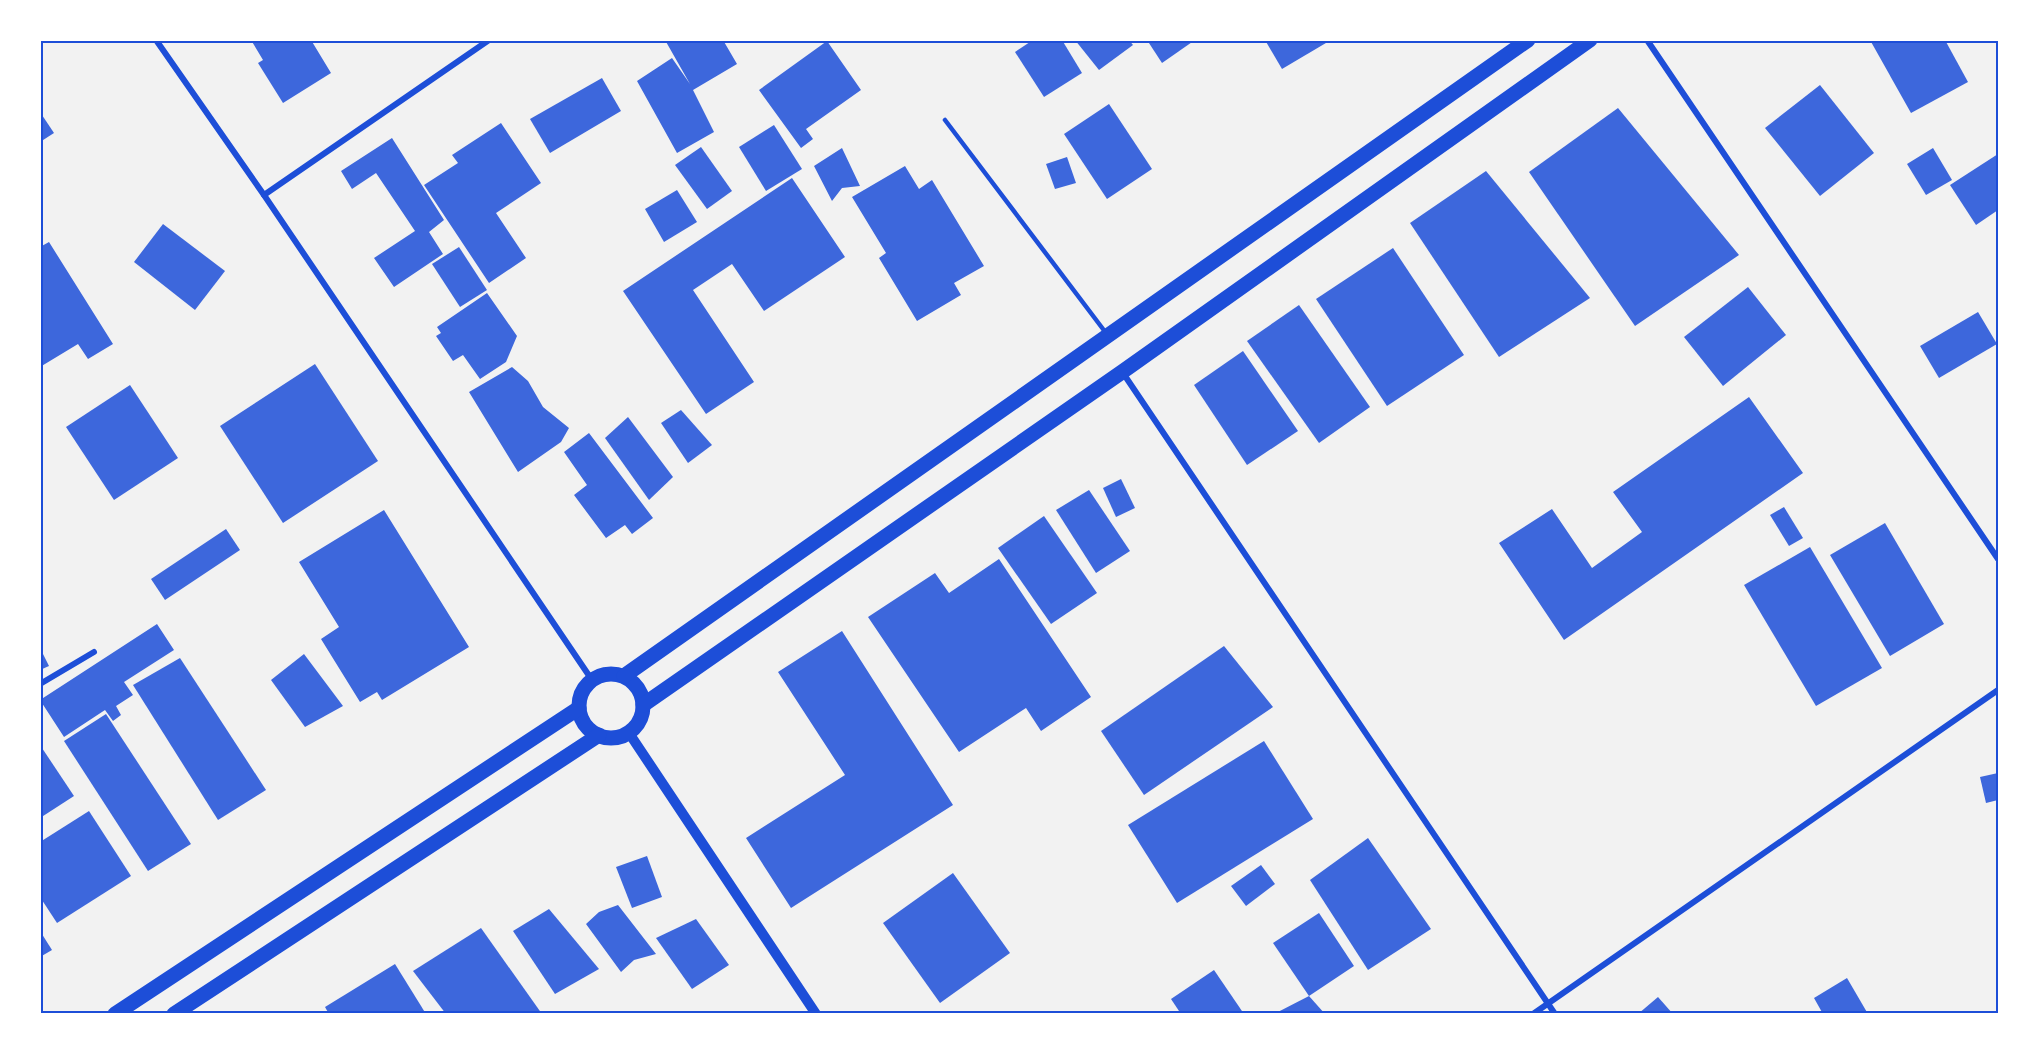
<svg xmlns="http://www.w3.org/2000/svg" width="2039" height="1054" viewBox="0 0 2039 1054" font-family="'Fira Sans',sans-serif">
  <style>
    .building { fill: #3d67dc }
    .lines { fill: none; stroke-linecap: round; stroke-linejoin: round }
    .service { stroke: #1d4ed8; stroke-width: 4.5 }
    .minor { stroke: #1d4ed8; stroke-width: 6 }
    .tertiary { stroke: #1d4ed8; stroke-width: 10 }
    .primary { stroke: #1d4ed8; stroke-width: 15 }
    .neatline { fill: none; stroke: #1d4ed8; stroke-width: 2 }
  </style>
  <rect width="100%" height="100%" fill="#f2f2f2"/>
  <g class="building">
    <path d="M251,40H311L331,73L283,103L258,63L263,60Z"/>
    <path d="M665,40H723L737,64L693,90L714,132L677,153L637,81L672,58L690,84Z"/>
    <path d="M1033,40H1062L1082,73L1044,97L1015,52Z"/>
    <path d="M1075,40H1129L1133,45L1099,70Z"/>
    <path d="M1147,40H1195L1162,63Z"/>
    <path d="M1265,40H1331L1282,69Z"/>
    <path d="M1870,40H1945L1968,82L1911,113Z"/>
    <path d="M827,41L861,90L806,129L813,139L801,148L759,90Z"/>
    <path d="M602,78L621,111L550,153L530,119Z"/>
    <path d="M1820,85L1874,153L1820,196L1765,128Z"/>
    <path d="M1109,104L1152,169L1107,199L1064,134Z"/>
    <path d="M1618,108L1739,255L1635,326L1529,172Z"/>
    <path d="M40,112L54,133L40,142Z"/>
    <path d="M501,123L541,183L496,213L526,258L489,283L424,185L458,163L452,155Z"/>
    <path d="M774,125L802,169L766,191L739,147Z"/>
    <path d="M392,138L444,220L429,232L443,254L394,287L374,258L415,231L376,173L352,189L341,171Z"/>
    <path d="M701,147L732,191L707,209L675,165Z"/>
    <path d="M842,148L860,186L842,188L832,201L814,166Z"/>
    <path d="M1933,148L1952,180L1926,195L1907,164Z"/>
    <path d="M1998,154V210L1976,225L1950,185Z"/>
    <path d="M1067,157L1076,183L1055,189L1046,164Z"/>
    <path d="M905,166L919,189L932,180L984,266L954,283L961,295L917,321L879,258L886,253L852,197Z"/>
    <path d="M1486,171L1590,298L1499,357L1410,223Z"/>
    <path d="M792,178L845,257L764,311L732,264L693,290L754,382L706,414L623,291Z"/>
    <path d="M677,190L697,222L664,242L645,209Z"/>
    <path d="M163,224L225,271L195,310L134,262Z"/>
    <path d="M49,242L113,344L88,359L78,344L40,367V247Z"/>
    <path d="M459,247L487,290L460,307L432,264Z"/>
    <path d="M1393,248L1464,355L1387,406L1316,299Z"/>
    <path d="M1748,287L1786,335L1723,386L1684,337Z"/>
    <path d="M487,293L517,336L506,362L480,379L463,355L453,361L436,336L441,333L437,327Z"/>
    <path d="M1299,305L1370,407L1319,443L1247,341Z"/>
    <path d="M1978,312L1997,344L1939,378L1920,346Z"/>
    <path d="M1243,351L1298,431L1247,465L1194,385Z"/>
    <path d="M315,364L378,461L283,523L220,426Z"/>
    <path d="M512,367L528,381L543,407L569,428L561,442L518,472L469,392Z"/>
    <path d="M130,385L178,458L114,500L66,427Z"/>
    <path d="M1749,397L1803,473L1564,640L1499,543L1552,509L1592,568L1642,532L1613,492Z"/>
    <path d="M681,410L712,445L688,463L661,423Z"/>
    <path d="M628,417L673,477L649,500L605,438Z"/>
    <path d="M589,433L653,518L632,534L625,525L606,538L574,495L587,485L564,452Z"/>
    <path d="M1121,479L1135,508L1116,517L1103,488Z"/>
    <path d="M1089,490L1130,551L1096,573L1056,510Z"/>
    <path d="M1784,507L1803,538L1789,546L1770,515Z"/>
    <path d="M384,510L469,647L382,700L377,692L360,702L321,639L339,627L299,562Z"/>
    <path d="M1044,516L1097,593L1051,624L998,548Z"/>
    <path d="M1885,523L1944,624L1890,656L1830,555Z"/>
    <path d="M226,529L240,550L165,600L151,579Z"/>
    <path d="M1810,547L1882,668L1816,706L1744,585Z"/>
    <path d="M999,559L1091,697L1041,731L1026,708L959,752L868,617L935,573L949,593Z"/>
    <path d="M157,624L174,650L124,682L133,695L116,706L121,715L113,721L105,710L64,737L40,700Z"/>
    <path d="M842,631L953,805L791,908L746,838L845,775L778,672Z"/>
    <path d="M1224,646L1273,707L1144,795L1101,731Z"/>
    <path d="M40,648L49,666L40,670Z"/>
    <path d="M304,654L343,706L305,727L271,680Z"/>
    <path d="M180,658L266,790L218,820L133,685Z"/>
    <path d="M106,714L191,844L148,871L64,741Z"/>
    <path d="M1264,741L1313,819L1177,903L1128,825Z"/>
    <path d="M40,745L74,796L40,818Z"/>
    <path d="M1998,773V800L1986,803L1980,777Z"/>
    <path d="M89,811L131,876L57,923L40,897V842Z"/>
    <path d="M1368,838L1431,929L1368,970L1310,880Z"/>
    <path d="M647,856L662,897L632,908L616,867Z"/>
    <path d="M1261,865L1275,884L1246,906L1231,886Z"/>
    <path d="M953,873L1010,953L940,1003L883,923Z"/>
    <path d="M618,905L656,954L634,960L621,972L586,924L599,912Z"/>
    <path d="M549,909L599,969L555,994L513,931Z"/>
    <path d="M1319,913L1354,966L1309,996L1273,943Z"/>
    <path d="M696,919L729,965L692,989L656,938Z"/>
    <path d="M481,928L542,1014H446L413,971Z"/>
    <path d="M40,931L52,950L40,957Z"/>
    <path d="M395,964L426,1014H329L325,1007Z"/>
    <path d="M1214,970L1244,1014H1181L1171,999Z"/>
    <path d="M1847,978L1868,1014H1823L1814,998Z"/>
    <path d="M1309,996L1325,1014H1274Z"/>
    <path d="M1658,997L1673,1014H1638Z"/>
  </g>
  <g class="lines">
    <path class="service" d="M945,120L1106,333"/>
    <g class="minor">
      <path d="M156,40L264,195L592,680"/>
      <path d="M1647,40L1998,559"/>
      <path d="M264,195L489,40"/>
      <path d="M1123,373L1555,1014"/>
      <path d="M40,684L94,652"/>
      <path d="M1533,1014L1998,690"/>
    </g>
    <path class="tertiary" d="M629,733L816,1014"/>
    <g class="primary">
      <circle cx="611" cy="706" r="32"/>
      <path d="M624,676L1528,40"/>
      <path d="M643,705L1122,372L1590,40"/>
      <path d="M115,1014L579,708"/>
      <path d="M174,1014L599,735"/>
    </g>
  </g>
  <rect width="2039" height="1054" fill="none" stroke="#ffffff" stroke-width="84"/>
  <rect x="42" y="42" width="1955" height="970" class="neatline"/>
</svg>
